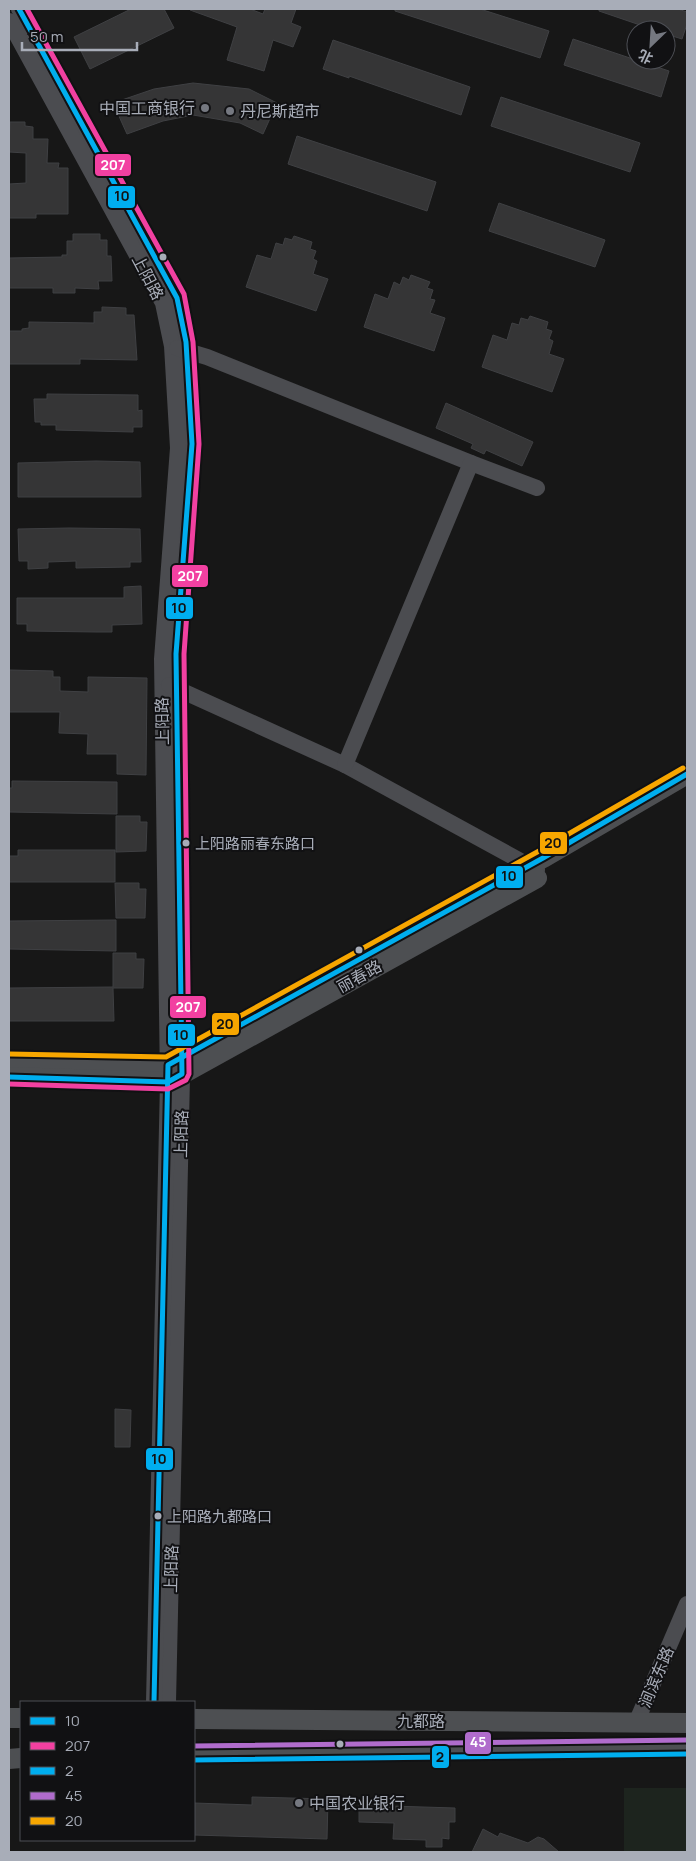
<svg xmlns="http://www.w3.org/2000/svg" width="696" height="1861" viewBox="0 0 696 1861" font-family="Manrope,'Noto Sans SC',sans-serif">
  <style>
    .green { fill: #1d241e }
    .building { fill: #353536; stroke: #3f4043 }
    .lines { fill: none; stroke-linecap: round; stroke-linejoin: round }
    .minor { stroke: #4b4c50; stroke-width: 16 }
    .major { stroke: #4d4f52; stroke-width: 20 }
    .bus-1-casing { stroke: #111113; stroke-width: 9 }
    .bus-2-casing { stroke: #111113; stroke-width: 9 }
    .bus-3-casing { stroke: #111113; stroke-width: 9 }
    .bus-4-casing { stroke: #111113; stroke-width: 9 }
    .bus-5-casing { stroke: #111113; stroke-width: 9 }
    .bus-1 { stroke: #00aeef; stroke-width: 5 }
    .bus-2 { stroke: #f240a1; stroke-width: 5 }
    .bus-3 { stroke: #00aeef; stroke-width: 5 }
    .bus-4 { stroke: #b06ccc; stroke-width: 5 }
    .bus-5 { stroke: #f7a600; stroke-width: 5 }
    .poi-dot { fill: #757880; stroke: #111113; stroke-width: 2 }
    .bus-dot { fill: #a8adb8; stroke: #111113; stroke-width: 2 }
    .labels { text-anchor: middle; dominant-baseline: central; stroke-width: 4; stroke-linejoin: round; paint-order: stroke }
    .bus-label { font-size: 15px; fill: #a8adb8; stroke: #111113; text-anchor: start }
    .poi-label { font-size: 16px; fill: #a8adb8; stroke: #111113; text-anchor: start }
    .street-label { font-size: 16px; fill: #a8adb8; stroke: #111113 }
    .line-badge { stroke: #111113; stroke-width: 2 }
    .badge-label { font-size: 14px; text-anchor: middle; font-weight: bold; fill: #fff }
    .pale-badge-label { font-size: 14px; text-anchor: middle; font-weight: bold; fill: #111 }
  </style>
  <rect width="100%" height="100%" fill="#171717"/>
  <rect class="green" x="624" y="1788" width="63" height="64"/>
  <g class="building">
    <path d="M131,9H164L174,28L90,69L74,37Z"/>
    <path d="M190,9H250L263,14L265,9H296L291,23L301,27L293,47L273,40L264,71L227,60L237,27L190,10Z"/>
    <path d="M395,9H480L549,31L540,58L395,11Z"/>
    <path d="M599,9H678L687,12V24L682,39L666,34V30H642L643,26L599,11Z"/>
    <path d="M573,39L669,71L661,97L564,65Z"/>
    <path d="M333,40L470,87L461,115L349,76V78L323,69Z"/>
    <path d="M193,83L249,89L277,103L263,134L240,123L193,115L163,121L127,134L113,103L154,89Z"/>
    <path d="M501,97L640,143L630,172L491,126Z"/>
    <path d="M10,122H25V126L33,127V139H48L47,163H59L58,168H68V214H36V218H9V184L26,183V153L9,152Z"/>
    <path d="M297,136L436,182L427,211L288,164Z"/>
    <path d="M499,203L605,240L595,267L489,231Z"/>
    <path d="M73,234H100V240H107V256H111L112,281H98L99,289L75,288V293H53V288H9V258L62,257V255H67V241H73Z"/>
    <path d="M294,236L312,242L310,249L316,251L313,259L317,261L313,274L328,279L316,311L246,287L257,255L271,259L276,243L283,245L285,238L292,240Z"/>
    <path d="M411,275L430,282L427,288L433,290L430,299L435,300L430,313L445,318L434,351L364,327L375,294L388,299L394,282L400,285L403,277L409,280Z"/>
    <path d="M102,307L126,308V315H134L137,360L80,359V364H9V331H22V329L29,328V322L94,323V312H102Z"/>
    <path d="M530,316L548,322L546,329L552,331L549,339L553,341L549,354L564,359L552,392L482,367L493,335L507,340L512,323L519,325L521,318L528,320Z"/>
    <path d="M47,394L138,395V411L142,410V427H133V432L56,430V425H41V422H35L34,399H47Z"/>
    <path d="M446,403L533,442L522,466L486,450L484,454L471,448L473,444L436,428Z"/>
    <path d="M96,461L140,462L141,497H18V463Z"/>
    <path d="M69,528L140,529L141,562H130V567L76,568V561L48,562V568L28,569V561H19L18,529Z"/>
    <path d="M141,586L142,624L112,625V632H97L27,631V624H17V598H124V587Z"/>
    <path d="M9,670L53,671V677H60V691L88,692V677L147,678L146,775L117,774V754H87L88,734L59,733L60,712H9Z"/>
    <path d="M12,781L117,782V814L9,812V788H12Z"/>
    <path d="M116,816H140V822H147L146,851L116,852Z"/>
    <path d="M18,850H115V882H9V856H18Z"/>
    <path d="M115,883H139V889H146L145,918H116Z"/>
    <path d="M116,920V951L9,949V921Z"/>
    <path d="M113,953H136V959H144L143,988H113L114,1021H9V988L113,987Z"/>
    <path d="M115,1409L131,1410L130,1447H115Z"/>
    <path d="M252,1797L328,1799L327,1839L194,1835V1803L252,1805Z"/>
    <path d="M359,1805L455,1808V1822H449V1839L442,1838V1847H426V1840L393,1839L394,1823L359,1822Z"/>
    <path d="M483,1829L498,1837L500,1833L528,1843L538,1837L544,1839L559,1852H472Z"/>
  </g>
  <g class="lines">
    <g class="minor">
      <path d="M19,9L177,298L186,342L192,444L176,654L182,1077L168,1702"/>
      <path d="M9,21L163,303L172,346L178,448L162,659L168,1082L154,1702"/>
      <path d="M177,348L207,357L471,463"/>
      <path d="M169,685L345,765L537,870"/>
      <path d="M345,765L471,463L537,488"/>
      <path d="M636,1723L687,1604"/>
    </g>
    <g class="major">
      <path d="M9,1061L168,1065L543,858L687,774"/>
      <path d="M9,1077L168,1082L537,878"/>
      <path d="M9,1718H21"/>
      <path d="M194,1719L687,1723"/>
      <path d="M194,1753L687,1747"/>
      <path d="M9,1759L21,1758"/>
    </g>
    <defs>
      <g id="bus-1">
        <path d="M9,1077L168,1082L182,1074L176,654L192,444L186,342L177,298L19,9"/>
        <path d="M154,1702L168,1065L543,858L687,774"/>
      </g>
      <path id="bus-2" d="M9,1084L168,1089L186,1080L189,1074L184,654L199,444L193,342L184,294L27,9"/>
      <path id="bus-3" d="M194,1760L687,1754"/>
      <path id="bus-4" d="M194,1746L687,1740"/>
      <path id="bus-5" d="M9,1054L166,1057L539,851L683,768"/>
    </defs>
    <use href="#bus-1" class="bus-1-casing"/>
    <use href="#bus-2" class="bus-2-casing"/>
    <use href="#bus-3" class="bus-3-casing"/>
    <use href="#bus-4" class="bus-4-casing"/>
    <use href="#bus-5" class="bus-5-casing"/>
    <use href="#bus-1" class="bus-1"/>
    <use href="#bus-2" class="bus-2"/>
    <use href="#bus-3" class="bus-3"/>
    <use href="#bus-4" class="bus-4"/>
    <use href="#bus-5" class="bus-5"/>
  </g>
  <g class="poi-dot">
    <circle cx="205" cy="108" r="5"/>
    <circle cx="230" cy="111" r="5"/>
    <circle cx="299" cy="1803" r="5"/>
  </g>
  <g class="bus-dot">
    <circle cx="163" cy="257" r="4.5"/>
    <circle cx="186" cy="843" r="4.5"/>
    <circle cx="359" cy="950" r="4.5"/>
    <circle cx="158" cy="1516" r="4.5"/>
    <circle cx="340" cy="1744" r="4.5"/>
  </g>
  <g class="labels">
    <g class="bus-label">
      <text x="195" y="843">上阳路丽春东路口</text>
      <text x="167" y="1516">上阳路九都路口</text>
    </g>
    <g class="poi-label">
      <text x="195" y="108" text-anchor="end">中国工商银行</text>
      <text x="240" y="111">丹尼斯超市</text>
      <text x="309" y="1803">中国农业银行</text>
    </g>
    <g class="street-label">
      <text transform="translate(148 277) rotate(62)">上阳路</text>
      <text transform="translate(162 721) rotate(-91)">上阳路</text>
      <text transform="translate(359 976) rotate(-29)">丽春路</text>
      <text transform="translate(181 1134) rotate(-89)">上阳路</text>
      <text transform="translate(171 1569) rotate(-89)">上阳路</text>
      <text transform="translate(656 1677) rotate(-67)">涧滨东路</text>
      <text x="421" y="1721">九都路</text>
    </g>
  </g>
  <g class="line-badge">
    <rect x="94" y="153" width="38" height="24" rx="5" fill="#f240a1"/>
    <rect x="107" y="185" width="29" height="24" rx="5" fill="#00aeef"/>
    <rect x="171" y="564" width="38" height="24" rx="5" fill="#f240a1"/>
    <rect x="165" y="596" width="29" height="24" rx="5" fill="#00aeef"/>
    <rect x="539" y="831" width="29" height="24" rx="5" fill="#f7a600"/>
    <rect x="495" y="865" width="29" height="24" rx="5" fill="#00aeef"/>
    <rect x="169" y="995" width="38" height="24" rx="5" fill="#f240a1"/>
    <rect x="211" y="1012" width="29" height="24" rx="5" fill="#f7a600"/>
    <rect x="167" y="1023" width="29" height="24" rx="5" fill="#00aeef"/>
    <rect x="145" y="1447" width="29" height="24" rx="5" fill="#00aeef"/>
    <rect x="464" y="1731" width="28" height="24" rx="5" fill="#b06ccc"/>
    <rect x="431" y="1745" width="19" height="24" rx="5" fill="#00aeef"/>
  </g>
  <g class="badge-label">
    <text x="113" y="170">207</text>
    <text x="190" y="581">207</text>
    <text x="188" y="1012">207</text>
    <text x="478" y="1747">45</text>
  </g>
  <g class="pale-badge-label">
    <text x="122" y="201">10</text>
    <text x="179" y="613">10</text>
    <text x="553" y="848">20</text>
    <text x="509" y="881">10</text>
    <text x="225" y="1029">20</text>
    <text x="181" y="1040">10</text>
    <text x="159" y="1464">10</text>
    <text x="440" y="1762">2</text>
  </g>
  <rect width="696" height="1861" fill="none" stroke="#a8adb8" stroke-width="20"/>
  <rect x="20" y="1701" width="175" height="140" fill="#111113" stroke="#4d4f55"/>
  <rect x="30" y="1717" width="25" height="8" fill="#00aeef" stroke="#4d4f55"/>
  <text x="65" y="1726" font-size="15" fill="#a8adb8">10</text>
  <rect x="30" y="1742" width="25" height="8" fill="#f240a1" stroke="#4d4f55"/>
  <text x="65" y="1751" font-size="15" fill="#a8adb8">207</text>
  <rect x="30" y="1767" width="25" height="8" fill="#00aeef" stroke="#4d4f55"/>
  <text x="65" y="1776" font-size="15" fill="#a8adb8">2</text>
  <rect x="30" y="1792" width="25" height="8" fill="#b06ccc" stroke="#4d4f55"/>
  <text x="65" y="1801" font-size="15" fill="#a8adb8">45</text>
  <rect x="30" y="1817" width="25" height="8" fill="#f7a600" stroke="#4d4f55"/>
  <text x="65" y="1826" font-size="15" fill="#a8adb8">20</text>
  <g transform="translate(651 45) rotate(205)"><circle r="24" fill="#111113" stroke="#4d4f55"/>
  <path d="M0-4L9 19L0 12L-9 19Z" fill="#757880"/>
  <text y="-8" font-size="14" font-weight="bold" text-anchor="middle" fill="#a8adb8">北</text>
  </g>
  <path d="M22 42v8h115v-8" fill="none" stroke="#a8adb8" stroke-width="2.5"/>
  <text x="30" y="42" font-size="15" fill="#a8adb8" stroke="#111113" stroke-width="4" paint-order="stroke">50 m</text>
</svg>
